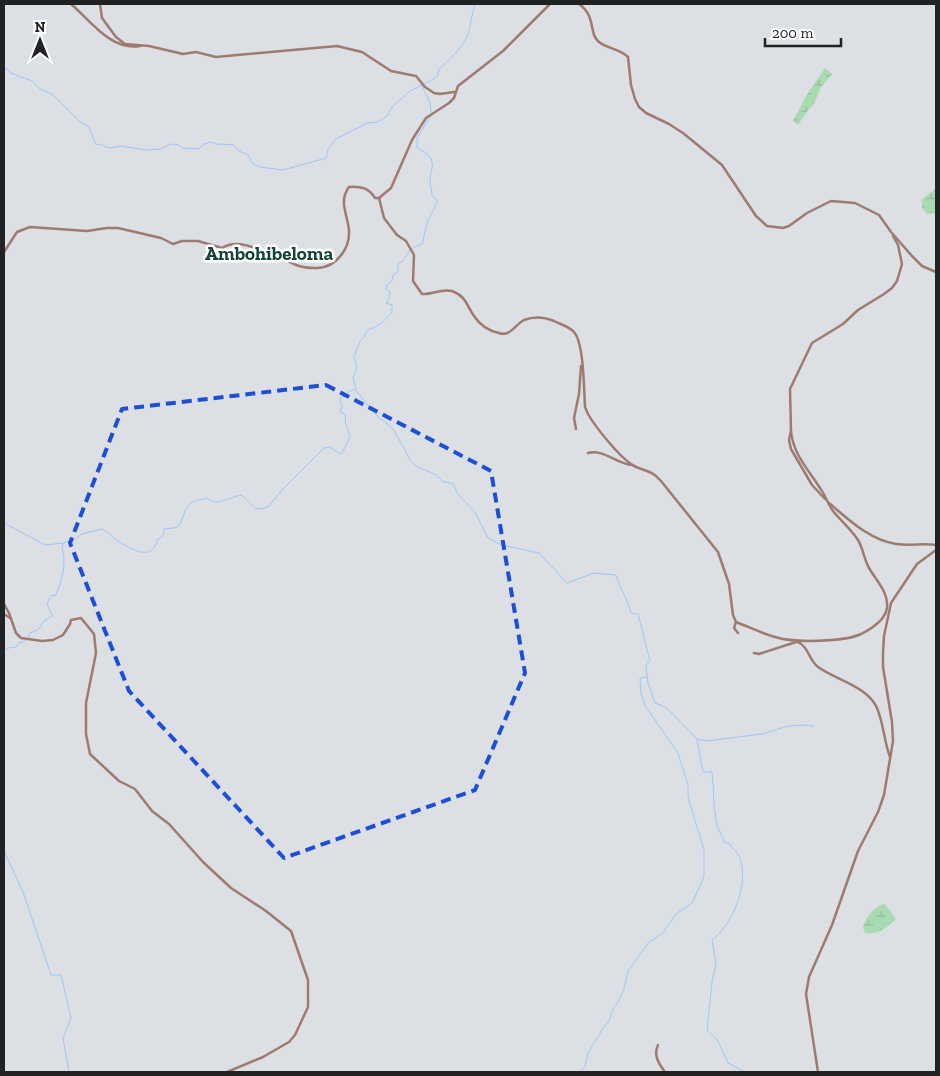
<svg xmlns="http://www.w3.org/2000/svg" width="940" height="1076" viewBox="0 0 940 1076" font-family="'Zilla Slab',serif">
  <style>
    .wetland { fill: url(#wetland-marsh) }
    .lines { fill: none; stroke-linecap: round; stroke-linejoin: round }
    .stream { stroke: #9ec6f9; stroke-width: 1 }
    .minor { stroke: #9e7b70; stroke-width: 2.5 }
    .marked { fill: none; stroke: #1d4ed8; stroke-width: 4; stroke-dasharray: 10 6; stroke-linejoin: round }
    .labels { text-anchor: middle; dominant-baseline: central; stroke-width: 5; stroke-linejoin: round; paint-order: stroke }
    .quarter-label { font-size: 19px; font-weight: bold; fill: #154432; stroke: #fff }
  </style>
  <defs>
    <pattern id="wetland-marsh" width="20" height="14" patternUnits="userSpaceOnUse" patternTransform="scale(1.25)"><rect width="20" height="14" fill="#a9dbb2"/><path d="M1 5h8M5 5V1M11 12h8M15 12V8" fill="none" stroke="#91bc99"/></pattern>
  </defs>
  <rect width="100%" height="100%" fill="#dcdfe3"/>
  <g class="wetland">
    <path d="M825,68L832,74L821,87L814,104L808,110L798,125L793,121L806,96Z"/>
    <path d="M936,186V213L927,214L922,208V199L933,191Z"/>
    <path d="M885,904L896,919C887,927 878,936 865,933L863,928C865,918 875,905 885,904Z"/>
  </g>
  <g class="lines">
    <g class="stream">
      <path d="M4,67L11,73L32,81L40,89L52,94L79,121L89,127L96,145L100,144L109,148L121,146L146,150L161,149L171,144L179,145L182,148L198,149L204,144L211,142L216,144L234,145L239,151L248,155L253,164L260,167L283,170L326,158L328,149L336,139L367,123L377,122L386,117L393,106L410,91L434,79L438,75L439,69C450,59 465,46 469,31C471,23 472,13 475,4"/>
      <path d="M422,86L430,103L431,113"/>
      <path d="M356,391L378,417L385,422L393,429L404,448L410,460L416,466L436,475L442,481L453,484L458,494L475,512L488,538L502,545L539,553L567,583L594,573L616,575C620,589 628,600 631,613L638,614C643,630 645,645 650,660L646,666L648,683L655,703L667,708L697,739L707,741L762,734L788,726L803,725L814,726"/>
      <path d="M4,523L45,545L64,543"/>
      <path d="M4,651L8,648L16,647L18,644L28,639L30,633L39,629L44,621L52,616L47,603L51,596L56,595C62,579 67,564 62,546L65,542L74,540L82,534L102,529C109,532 114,540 121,543C136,551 152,561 158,539L163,536L164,529C167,528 173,529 177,527C183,525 183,508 191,503C195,500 201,500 207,498C209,499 211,501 214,502C220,503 234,496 242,495L255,508L259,509L268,507L282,490L324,448L330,447L340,454L342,453L350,437L345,422L346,415L340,412L342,405L340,400L341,397L347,396L349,391L356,389L353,378L357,366L354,357L360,341L364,337L367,330C379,327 385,320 392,312V305L386,303L389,299L390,292L386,289V286L392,281L393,275L398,272V263L402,262C412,248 406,251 422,244L428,220L437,203V200L432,196C432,191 430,186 430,180C430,170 437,164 427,154C424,151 420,150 417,148V138L430,117"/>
      <path d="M697,740L703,772H712C714,789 713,804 716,820C717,828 722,836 725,843H729C732,849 738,852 740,858C749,885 733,924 712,940L716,964L712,982L707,1030L718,1041L728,1063L745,1072"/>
      <path d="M4,851L23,892L51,975H61L71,1018L63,1038L69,1072"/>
      <path d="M580,1072L585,1066L588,1053L602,1030L609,1021L614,1007L618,1002L624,989L628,971L648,943L663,933L676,914L692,903L704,877V850L691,807L688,797V785L678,753L646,707L641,694L640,678L648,677"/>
    </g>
    <g class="minor">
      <path d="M71,4C91,21 111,51 140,46"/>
      <path d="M100,4L102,18L116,37L125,44L149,46L183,54L196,52L216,57L337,46L362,52L391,71L416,76L425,87L434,93L440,94L454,92"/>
      <path d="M579,4C597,17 588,33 599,42C608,49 620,49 628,57L631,85L635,99L639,107L646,113L669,124L683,133L722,165L756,216L767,226L783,228L789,226L807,213L831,201L855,203L879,215L891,232L912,256L922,266L936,272"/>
      <path d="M379,198L384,218L397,235L406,241L414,255L413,281L422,294C432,295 441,288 452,291C466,296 467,306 474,316C480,325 489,331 499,333C510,337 515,325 524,320C534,316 544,317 554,321C560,324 570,327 574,332C584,343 584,391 585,407L588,414C596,428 619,456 631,464C642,472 650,468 661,481L718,552L729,584L733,615L736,622C749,627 761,633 775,637C793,643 844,642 861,634C871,629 885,621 887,608C889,593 876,580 869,568C864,559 863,548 858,540C851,529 841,521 833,511C828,504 825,495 820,488C808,469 793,454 791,431"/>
      <path d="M4,252L17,232L30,227L87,231L107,228H118L161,238L173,244L182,241H198L222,248C235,239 252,247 265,251C269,252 273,251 276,254C290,263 300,269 318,268C336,267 350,249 349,231C348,215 338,202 349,187C361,186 369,188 375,198H379L391,188L412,140L426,118L449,103L454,98L458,86L503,51L550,4"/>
      <path d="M576,429L574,418L579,394L581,366"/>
      <path d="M588,453C604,449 615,463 631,465"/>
      <path d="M825,499L812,485L791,449L789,440L791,431L790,389L812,343L843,324L858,310L884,294L892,288L897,281L902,264L898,245L893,236"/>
      <path d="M829,503C849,520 870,540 896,544C910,546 923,543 936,545"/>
      <path d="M4,604L9,613L16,633L21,638L42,641L53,640L63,635L70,624L71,620L81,618L94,634L96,653L86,703V734L90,754L119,781L135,789L152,811L169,824L203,862L231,888L266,911L291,931L308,980V1007L295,1035L289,1042L263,1057L227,1072"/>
      <path d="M4,614L10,618"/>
      <path d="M736,622L734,628L738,633"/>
      <path d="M796,641C809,646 808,659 818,667C836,680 867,686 877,708C884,725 884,741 890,757"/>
      <path d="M754,653L759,654L796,642"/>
      <path d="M658,1045C653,1055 659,1064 665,1072"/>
      <path d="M818,1072L806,994L809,977L832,925L858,851L878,812L884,795L893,741L892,722L883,667V653L884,636L891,603L917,564L936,550"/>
    </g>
  </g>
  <path class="marked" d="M326,385L491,471L525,673L475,790L284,858L129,691L70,543L122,409Z"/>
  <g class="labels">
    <g class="quarter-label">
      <text x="269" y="253">Ambohibeloma</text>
    </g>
  </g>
  <rect width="940" height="1076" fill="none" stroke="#202223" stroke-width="10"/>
  <g transform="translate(40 40)" stroke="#ffffff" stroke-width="4" paint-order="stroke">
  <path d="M0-4L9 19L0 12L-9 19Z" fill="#202223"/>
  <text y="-8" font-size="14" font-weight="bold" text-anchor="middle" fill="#202223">N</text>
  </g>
  <path d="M765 38v8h76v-8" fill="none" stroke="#202223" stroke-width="2.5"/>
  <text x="772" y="38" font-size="15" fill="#202223" stroke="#ffffff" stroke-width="4" paint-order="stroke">200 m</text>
</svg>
